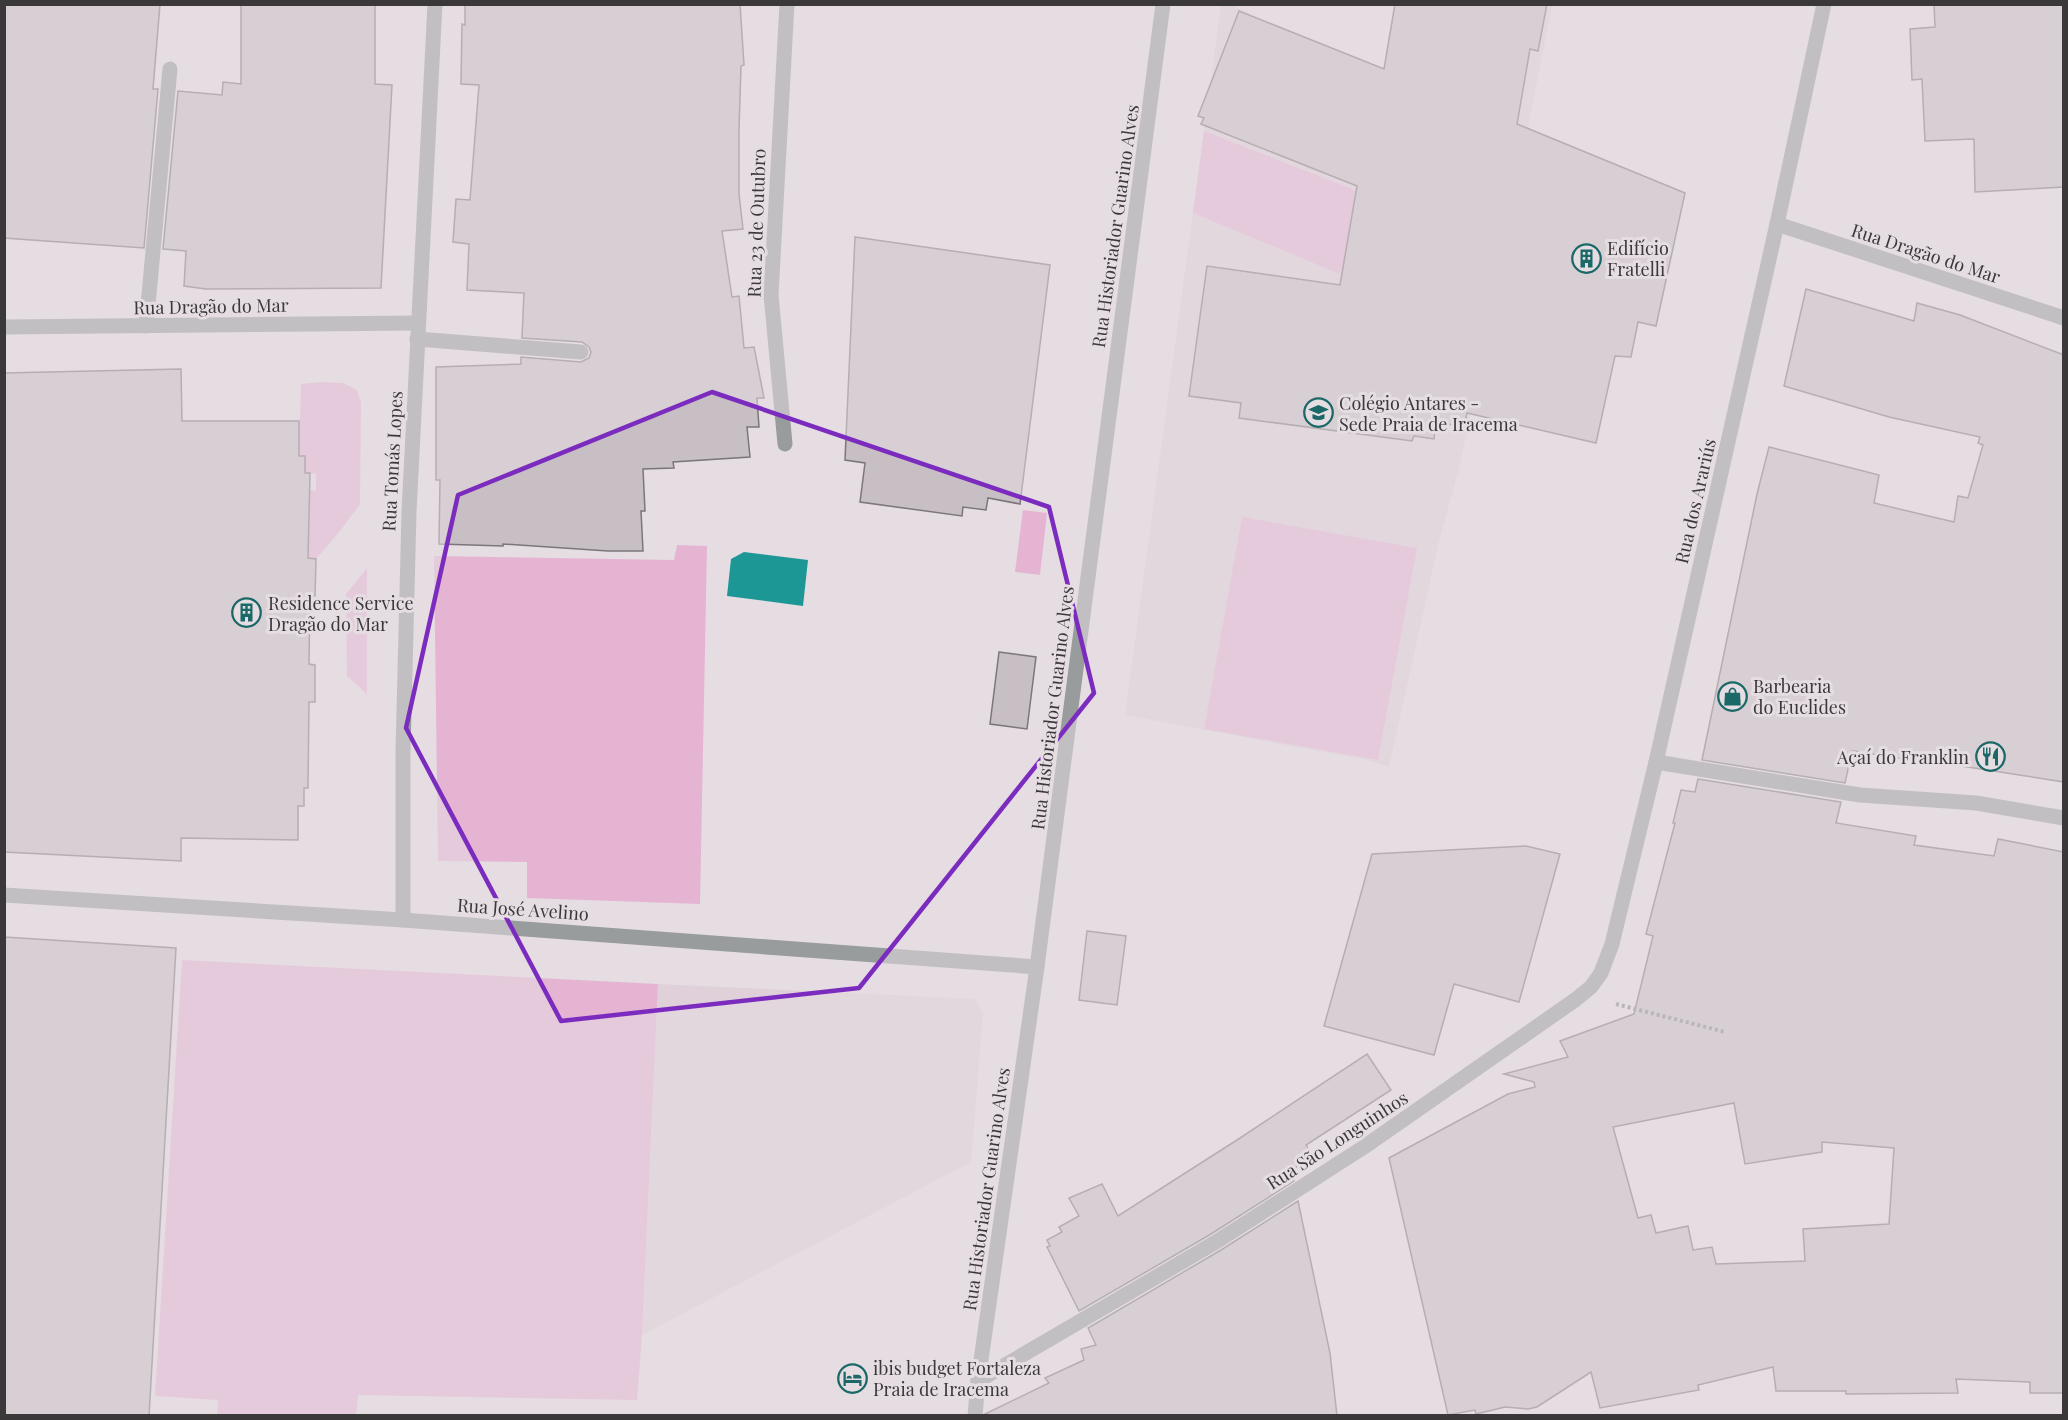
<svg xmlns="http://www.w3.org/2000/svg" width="2068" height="1420" viewBox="0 0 2068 1420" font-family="'Playfair Display',serif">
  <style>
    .built { fill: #dfd0d9 }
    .green { fill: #e5b4d3 }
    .water { fill: #1c9796 }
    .building { fill: #c7bfc4; stroke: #7c7579; stroke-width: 1.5; fill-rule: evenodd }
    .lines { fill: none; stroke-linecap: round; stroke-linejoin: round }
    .path { stroke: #888386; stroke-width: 4; stroke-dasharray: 3 3; stroke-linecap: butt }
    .street { stroke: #989c9c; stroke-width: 15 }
    .marked { fill: none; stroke: #7b2cbf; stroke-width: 4.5; stroke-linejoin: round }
    .labels { text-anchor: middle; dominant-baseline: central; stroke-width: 6; stroke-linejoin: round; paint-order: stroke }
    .street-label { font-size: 18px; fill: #3b383a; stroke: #e5dde2 }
    .poi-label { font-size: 18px; fill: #3b383a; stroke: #e5dde2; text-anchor: start }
  </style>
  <rect width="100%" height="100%" fill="#e5dde2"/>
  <g class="built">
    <path d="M1221,5H1231L1395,78L1552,5L1483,359L1459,468L1439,541L1389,767L1367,760L1125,715Z"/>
    <path d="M658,984L976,999L983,1014L971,1162L642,1335Z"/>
  </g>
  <g class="green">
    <path d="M1204,131L1365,194L1340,274L1193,213Z"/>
    <path d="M322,382L343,383L357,390L361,402L360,504L340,531L316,559L308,558L310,490L316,491V474L305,473V456H299L301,384Z"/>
    <path d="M1023,510L1047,513L1040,575L1015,572Z"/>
    <path d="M1242,517L1417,548L1378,760L1204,729Z"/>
    <path d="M677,545L707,546L700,904L527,898V862L438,861L434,556L674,560Z"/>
    <path d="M367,568V694L347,676L346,594Z"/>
    <path d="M182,960L658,984L642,1335L637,1400L358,1395L356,1415L217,1416L218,1400L155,1396Z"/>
  </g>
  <path class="water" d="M744,552L808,560L803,606L727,596L731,559Z"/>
  <g class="building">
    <path d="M4,4H160L153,89H158L144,248L4,238Z"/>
    <path d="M241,4H375V84L392,85L381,288L206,289L184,286L186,251L163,249L178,91L222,95L223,82L241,84Z"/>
    <path d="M465,4H740L744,65L741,66L739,129V194L743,229L722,231L732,297L739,296L744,348L754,347L764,398H757L759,427H747L750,457L673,462L674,468L643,469L645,511H641L643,551H608L503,544V546L439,544L440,480H436V367L521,364V357L581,362L589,358L591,352L589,347L582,342L522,338L524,293L467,290L469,244L453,242L456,199L470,200L479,85L461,84L462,24L465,25Z"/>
    <path d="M1395,4H1547L1538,51L1530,49L1517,124L1685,193L1656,326L1638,322L1631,357L1615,356L1596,443L1467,413L1464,427L1436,422L1434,439L1414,436L1412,441L1239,418L1241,403L1189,396L1207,266L1340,285L1357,186L1201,124L1204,118L1198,116L1239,11L1384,69Z"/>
    <path d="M1934,4H2064V187L1975,192L1974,139L1925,141L1922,79L1912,80L1910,29L1935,27Z"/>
    <path d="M855,237L1050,265L1020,504L988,498L986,510L963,507L962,516L860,502L865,463L845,460Z"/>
    <path d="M1806,289L1914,321L1917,303L1960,315L2064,355V782L1948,764V766L1854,751H1852L1845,783L1702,760L1757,494L1769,447L1879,475L1874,503L1954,522L1958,496L1968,498L1983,445L1978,443L1980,437L1889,417L1784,386Z"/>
    <path d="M181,369L182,421H299V456H305V473H310L308,558L316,559L315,596H310L309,664L315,665V702H309L308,788H304V806H298V840L181,838V861L4,852V373Z"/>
    <path d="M999,652L1036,657L1027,729L990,724Z"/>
    <path d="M1698,779L1841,802L1836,823L1916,836L1914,845L1994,856L1998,839L2064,852V1393H2030V1382L1956,1379L1958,1393L1846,1394V1391H1776L1773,1367L1698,1385L1699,1390L1600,1408L1591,1372L1537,1407L1528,1409L1505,1407L1476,1414L1475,1410L1448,1415L1389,1158L1508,1094L1535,1087L1534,1082L1504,1074L1568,1057L1560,1041L1634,1014L1653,936L1646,934L1675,823H1673L1681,790L1695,792ZM1734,1103L1745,1164L1822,1152V1142L1894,1148L1889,1224L1803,1229L1805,1261L1716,1264L1712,1247L1693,1250L1688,1226L1656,1233L1651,1215L1638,1218L1613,1127Z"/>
    <path d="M1526,846L1560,854L1519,1002L1454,984L1434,1055L1324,1026L1372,854Z"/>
    <path d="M1087,931L1126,936L1117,1005L1079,1000Z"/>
    <path d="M4,937L176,948L149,1416H4Z"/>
    <path d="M1367,1054L1391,1090L1306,1145L1313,1156L1292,1170L1294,1181L1211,1234L1079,1311L1047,1247L1050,1246L1047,1240L1062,1232L1059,1227L1079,1216L1069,1198L1102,1184L1118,1216L1237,1140Z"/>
    <path d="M1298,1201L1330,1353L1337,1416H985V1414L1049,1383L1045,1378L1084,1360L1081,1349L1096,1345L1088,1328L1221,1250Z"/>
  </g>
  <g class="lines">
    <path class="path" d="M1616,1004L1725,1032"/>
    <g class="street">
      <path d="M1777,224L2064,318"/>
      <path d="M146,326L170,69"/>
      <path d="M4,327L418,323"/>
      <path d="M417,339L581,352"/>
      <path d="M785,444L771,295L787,4"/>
      <path d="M1656,762L1860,795L1976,803L2064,818"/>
      <path d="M4,895L403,920L1037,967"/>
      <path d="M403,920V751L409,512L435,4"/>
      <path d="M978,1381L1216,1242L1364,1147L1575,1000L1591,987L1601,973L1612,944L1656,762L1777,224L1824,4"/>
      <path d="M975,1416L978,1381L1037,967L1163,4"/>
    </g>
  </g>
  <path d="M0 0H2068V1420H0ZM712,392L1049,507L1094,693L859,988L561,1021L406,728L458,495Z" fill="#e5dde2" fill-opacity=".55" fill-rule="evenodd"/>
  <path class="marked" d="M712,392L1049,507L1094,693L859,988L561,1021L406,728L458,495Z"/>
  <defs>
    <symbol id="building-ring" viewBox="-11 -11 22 22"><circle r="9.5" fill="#e5dde2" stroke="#1a6867" stroke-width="1.5"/><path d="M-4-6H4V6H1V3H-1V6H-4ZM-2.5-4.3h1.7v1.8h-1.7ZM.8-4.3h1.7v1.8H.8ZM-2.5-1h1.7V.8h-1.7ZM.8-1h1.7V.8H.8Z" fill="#1a6867"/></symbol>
    <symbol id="school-ring" viewBox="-11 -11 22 22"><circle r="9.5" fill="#e5dde2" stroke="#1a6867" stroke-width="1.5"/><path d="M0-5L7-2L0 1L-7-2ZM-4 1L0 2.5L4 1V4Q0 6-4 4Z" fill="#1a6867"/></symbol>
    <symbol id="shop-ring" viewBox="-11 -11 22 22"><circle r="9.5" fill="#e5dde2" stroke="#1a6867" stroke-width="1.5"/><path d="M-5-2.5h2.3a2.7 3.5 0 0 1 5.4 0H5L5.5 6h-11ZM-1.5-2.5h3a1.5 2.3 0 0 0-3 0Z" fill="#1a6867"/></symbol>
    <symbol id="restaurant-ring" viewBox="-11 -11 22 22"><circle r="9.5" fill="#e5dde2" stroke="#1a6867" stroke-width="1.5"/><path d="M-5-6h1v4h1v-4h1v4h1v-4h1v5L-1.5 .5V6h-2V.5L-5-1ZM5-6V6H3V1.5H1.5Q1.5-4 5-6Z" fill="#1a6867"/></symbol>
    <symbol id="hotel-ring" viewBox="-11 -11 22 22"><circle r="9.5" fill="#e5dde2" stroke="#1a6867" stroke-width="1.5"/><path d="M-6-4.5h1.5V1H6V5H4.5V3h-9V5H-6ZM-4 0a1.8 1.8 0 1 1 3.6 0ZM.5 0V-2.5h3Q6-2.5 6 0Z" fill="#1a6867"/></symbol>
  </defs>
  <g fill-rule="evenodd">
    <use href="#building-ring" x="1570" y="242" width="33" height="33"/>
    <use href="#school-ring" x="1302" y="396" width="33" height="33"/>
    <use href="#building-ring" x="230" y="596" width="33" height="33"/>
    <use href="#shop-ring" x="1716" y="680" width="33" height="33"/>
    <use href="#restaurant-ring" x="1974" y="740" width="33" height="33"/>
    <use href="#hotel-ring" x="836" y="1362" width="33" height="33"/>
  </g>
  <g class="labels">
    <g class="street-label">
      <text transform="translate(756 223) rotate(-88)">Rua 23 de Outubro</text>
      <text transform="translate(1115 226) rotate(-82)">Rua Historiador Guarino Alves</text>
      <text transform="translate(1926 253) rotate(18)">Rua Dragão do Mar</text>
      <text transform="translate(211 306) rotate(-1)">Rua Dragão do Mar</text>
      <text transform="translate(392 461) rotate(-87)">Rua Tomás Lopes</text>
      <text transform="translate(1695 501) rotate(-77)">Rua dos Arariús</text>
      <text transform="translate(1052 708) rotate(-83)">Rua Historiador Guarino Alves</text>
      <text transform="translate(523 909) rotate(4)">Rua José Avelino</text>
      <text transform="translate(1337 1140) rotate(-33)">Rua São Longuinhos</text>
      <text transform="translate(986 1189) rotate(-82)">Rua Historiador Guarino Alves</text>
    </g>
    <g class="poi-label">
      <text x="1607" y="248">Edifício<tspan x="1607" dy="21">Fratelli</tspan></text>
      <text x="1339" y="403">Colégio Antares -<tspan x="1339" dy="21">Sede Praia de Iracema</tspan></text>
      <text x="268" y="603">Residence Service<tspan x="268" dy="21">Dragão do Mar</tspan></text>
      <text x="1753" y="686">Barbearia<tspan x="1753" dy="21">do Euclides</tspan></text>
      <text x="1969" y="757" text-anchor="end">Açaí do Franklin</text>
      <text x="873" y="1368">ibis budget Fortaleza<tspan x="873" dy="21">Praia de Iracema</tspan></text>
    </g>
  </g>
  <rect width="2068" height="1420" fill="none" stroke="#3b383a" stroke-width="12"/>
</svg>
